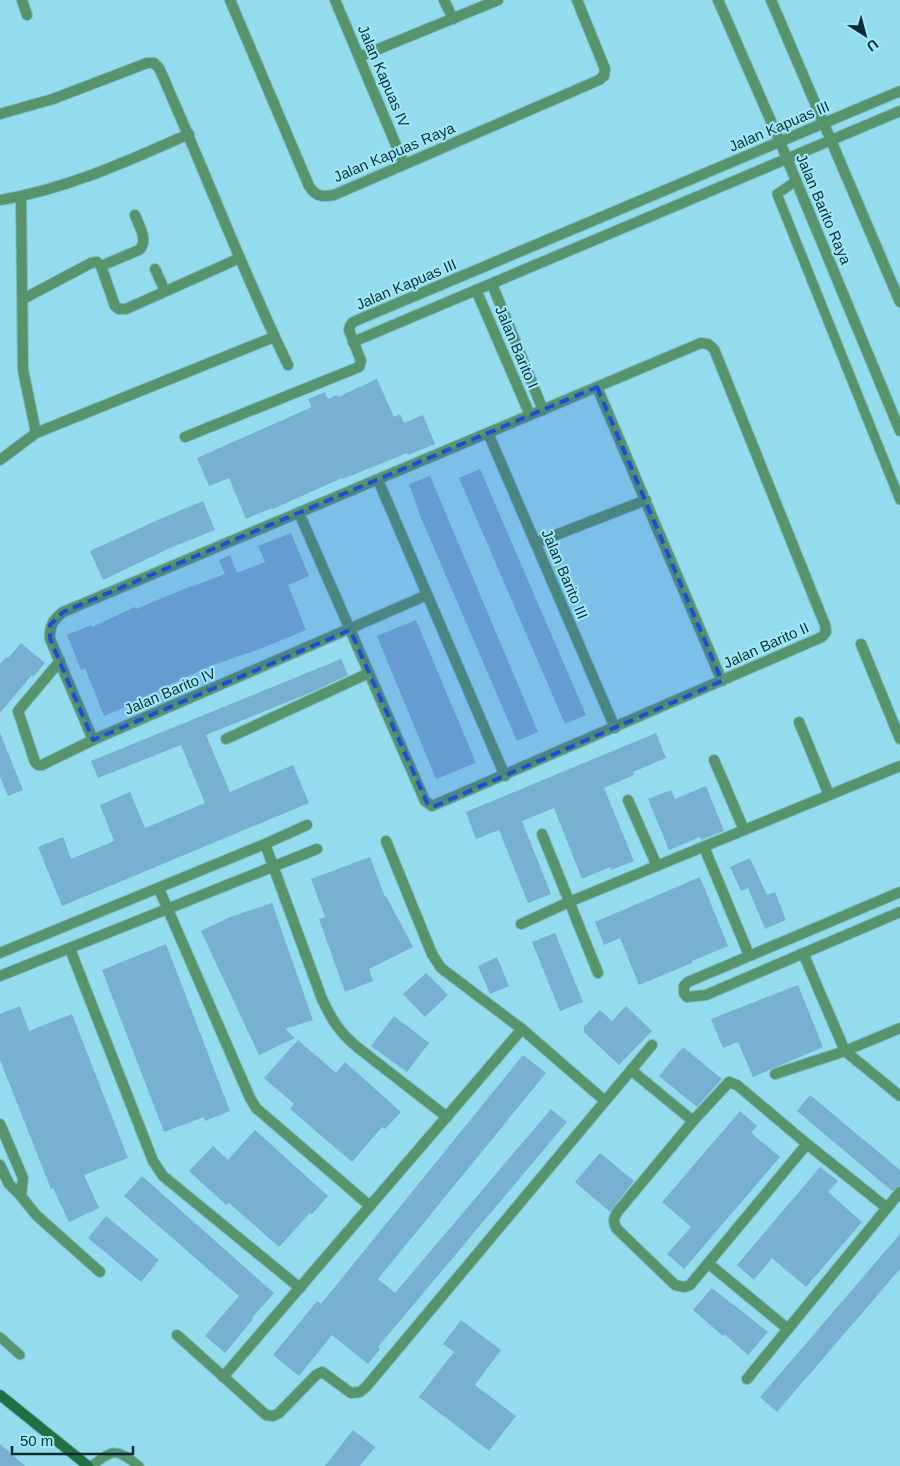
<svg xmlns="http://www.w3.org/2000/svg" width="900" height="1466" viewBox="0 0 900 1466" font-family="Helvetica,sans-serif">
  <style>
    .building { fill: #77b0d1 }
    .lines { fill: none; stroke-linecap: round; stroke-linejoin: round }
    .service-casing { stroke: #78b9c7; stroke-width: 11 }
    .minor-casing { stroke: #78b9c7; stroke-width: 12 }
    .secondary-casing { stroke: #78b9c7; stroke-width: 12 }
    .service { stroke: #57936b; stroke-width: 9 }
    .minor { stroke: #57936b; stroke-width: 10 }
    .secondary { stroke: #217043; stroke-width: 10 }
    .marked { fill: #1d4ed8; fill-opacity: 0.2; stroke: #1d4ed8; stroke-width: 4; stroke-dasharray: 10 6; stroke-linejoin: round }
    .labels { text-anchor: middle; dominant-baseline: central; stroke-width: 4; stroke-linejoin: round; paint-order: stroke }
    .street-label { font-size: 15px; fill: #0c2b31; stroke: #a0e9fa }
  </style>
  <rect width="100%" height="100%" fill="#93dced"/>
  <g class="building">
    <path d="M377,379L394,417L400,414L404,423L423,415L435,444L408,455L407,453L343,479L342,478L273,509L272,508L246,519L229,478L209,486L197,458L312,407L308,399L325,392L328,399L337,395L338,397Z"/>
    <path d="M480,469L586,715L565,724L459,478Z"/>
    <path d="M430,476L538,732L517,741L419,513L409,484Z"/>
    <path d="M203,501L215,530L170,548L103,580L90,551L160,519Z"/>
    <path d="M291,533L309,576L288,585L306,630L260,649L210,666L148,695L149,697L104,716L85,668L81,670L67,635L91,625L92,627L135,607L136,609L191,586V587L225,574L219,560L230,555L237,573L265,562L258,546Z"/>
    <path d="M416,620L476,763L436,779L377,636Z"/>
    <path d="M21,643L45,663L33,677L32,675L0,713V664L6,657L8,658Z"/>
    <path d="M341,659L348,675L312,692L206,735L230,792L293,765L309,803L62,906L38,847L63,837L71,859L114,841L100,805L130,792L145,828L205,803L181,745L98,778L91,761Z"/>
    <path d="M0,733L23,790L8,796L0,777Z"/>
    <path d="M656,733L666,758L633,772L634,775L604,788L634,861L611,870L610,867L582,879L554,808L522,821L551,894L528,903L499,830L476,839L466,812Z"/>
    <path d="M706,786L724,831L701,840L700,837L669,850L648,799L671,790L675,799Z"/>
    <path d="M370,857L385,897L386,896L413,947L369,969L373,981L345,992L319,919L325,917L311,879Z"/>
    <path d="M750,858L767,895L775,892L786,920L765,929L748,888L741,891L730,867Z"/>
    <path d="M700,877L728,946L692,961V963L639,985L620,938L604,945L595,922Z"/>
    <path d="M272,903L313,1020L285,1029L295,1038L259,1055L201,931L230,917Z"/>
    <path d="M555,933L583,1002L560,1011L532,942Z"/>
    <path d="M166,944L230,1111L205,1121L204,1117L164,1132L102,970Z"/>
    <path d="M497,957L509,986L490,994L478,966Z"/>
    <path d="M426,973L448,995L425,1017L403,994Z"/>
    <path d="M798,985L823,1047L753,1077L738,1042L723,1048L711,1019Z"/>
    <path d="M20,1006L29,1031L72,1014L128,1158L84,1175L99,1208L69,1222L53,1188L51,1189L0,1060V1014Z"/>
    <path d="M626,1006L652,1031L619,1065L584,1032V1027L600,1010L612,1021Z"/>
    <path d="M394,1016L429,1043L407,1072L371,1046Z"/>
    <path d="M298,1040L336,1073L345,1062L401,1112L385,1129L382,1127L352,1162L290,1109L294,1104L264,1078Z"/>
    <path d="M683,1047L722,1079L697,1107L659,1076Z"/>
    <path d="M523,1055L546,1073L378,1279L395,1293L551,1109L567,1122L378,1347L380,1349L368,1364L332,1335L299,1376L273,1355L317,1301L321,1304Z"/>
    <path d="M810,1095L900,1170V1185L892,1191L797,1111Z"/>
    <path d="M740,1111L757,1126L751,1133L780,1157L684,1269L667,1254L691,1227L662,1202Z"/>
    <path d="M255,1130L328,1196L312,1214L310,1213L279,1247L229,1203L226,1205L189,1171L213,1146L228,1160Z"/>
    <path d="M600,1153L634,1181L610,1212L575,1182Z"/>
    <path d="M820,1167L838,1181L828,1192L862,1222L806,1287L772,1258L754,1280L737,1265Z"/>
    <path d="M142,1176L274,1293L252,1318L253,1319L225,1353L205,1336L239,1296L124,1196Z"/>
    <path d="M106,1216L159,1260L141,1282L88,1238Z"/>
    <path d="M900,1234V1269L777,1412L760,1397Z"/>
    <path d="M712,1288L768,1332L748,1355L724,1334L723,1336L693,1310Z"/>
    <path d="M461,1320L501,1350L475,1385L516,1416L489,1451L419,1397L454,1352L443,1344Z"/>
    <path d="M353,1430L375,1447L360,1466H325Z"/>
    <path d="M0,1444L25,1466H0Z"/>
  </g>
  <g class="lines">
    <defs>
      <g id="service">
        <path d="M796,181L777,194L900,500"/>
        <path d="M0,1337L20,1355"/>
        <path d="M91,1466C115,1449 115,1448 139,1466"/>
      </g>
      <g id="minor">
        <path d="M22,0L27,15"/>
        <path d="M230,0L309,186C316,197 322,197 334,195L599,80L604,76L605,69L577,0"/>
        <path d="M335,0L404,164"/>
        <path d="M444,0L453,19"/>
        <path d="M718,0L780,142L900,431"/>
        <path d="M771,0L900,302"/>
        <path d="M359,57L498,0"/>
        <path d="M0,114L53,99L147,63H154L159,68C203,166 241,268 288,365"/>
        <path d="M21,196L23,370L36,433"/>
        <path d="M0,200C67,189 128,161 189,134"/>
        <path d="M101,266L139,250C149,241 139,226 135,215"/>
        <path d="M155,269L165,291"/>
        <path d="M492,284L543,410"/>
        <path d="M476,290L530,415"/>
        <path d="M23,299L91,263L97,262L101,266L115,306L119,309H126L240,258"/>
        <path d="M353,342L900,111"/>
        <path d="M597,387L722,681"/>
        <path d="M488,433L615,728"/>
        <path d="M185,437L359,367L361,361L349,330L350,326L353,322L900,91"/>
        <path d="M0,460L36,433L274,337"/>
        <path d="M378,480L505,776"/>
        <path d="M535,543L646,500"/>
        <path d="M861,644L900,739"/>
        <path d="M60,661L18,711L35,762L38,765H42L93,740L427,595"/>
        <path d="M799,722L829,795"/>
        <path d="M226,739L369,673"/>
        <path d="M93,740L50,639C49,626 53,620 63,612L701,343L708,344L714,349L825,625L826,632L822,637L432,806L425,801L299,513"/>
        <path d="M714,760L744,830"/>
        <path d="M628,800L657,866"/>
        <path d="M542,834L598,973"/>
        <path d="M386,841L432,954L441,968L522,1029L605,1101"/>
        <path d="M265,844L307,825"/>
        <path d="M704,847L749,955"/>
        <path d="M159,889L250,1098L256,1108L370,1206"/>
        <path d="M900,892L688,982L684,986V993L687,997L706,995L900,912"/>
        <path d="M521,924L569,902L900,766"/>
        <path d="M70,949L153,1161L163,1176L300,1288"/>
        <path d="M0,953L265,844L322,999C332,1020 339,1032 357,1047L447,1117"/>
        <path d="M803,953L845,1051L900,1096"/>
        <path d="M0,976L317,849"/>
        <path d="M631,1070L693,1121"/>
        <path d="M775,1074L845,1051L900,1028"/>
        <path d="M0,1124L23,1178L21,1196"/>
        <path d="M807,1144L690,1285L684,1287L675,1285L617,1229C612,1221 614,1217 619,1210L693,1121L729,1082L737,1085L807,1144L887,1208"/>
        <path d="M0,1165L9,1184L21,1196L36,1215L100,1272"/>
        <path d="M709,1264L788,1329"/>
        <path d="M177,1335L266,1415L273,1416L279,1413L316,1375L322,1372L325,1374L351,1393L360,1392L366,1387L652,1045"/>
        <path d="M223,1377L522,1029"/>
        <path d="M747,1379L900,1192"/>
      </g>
      <path id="secondary" d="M0,1395L88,1466"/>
    </defs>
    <use href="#service" class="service-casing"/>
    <use href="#minor" class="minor-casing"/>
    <use href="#secondary" class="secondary-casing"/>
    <use href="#service" class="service"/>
    <use href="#minor" class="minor"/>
    <use href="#secondary" class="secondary"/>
  </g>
  <path class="marked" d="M597,387L722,681L435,806L428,805L350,630L93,740L50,639V625L63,612Z"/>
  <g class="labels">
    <g class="street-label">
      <text transform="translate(384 76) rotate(67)">Jalan Kapuas IV</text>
      <text transform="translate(779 126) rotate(-23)">Jalan Kapuas III</text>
      <text transform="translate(394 152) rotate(-23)">Jalan Kapuas Raya</text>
      <text transform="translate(824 209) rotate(67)">Jalan Barito Raya</text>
      <text transform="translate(406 284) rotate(-23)">Jalan Kapuas III</text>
      <text transform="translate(517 347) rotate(67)">Jalan Barito I</text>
      <text transform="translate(565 574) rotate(67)">Jalan Barito III</text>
      <text transform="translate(766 645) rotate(-24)">Jalan Barito II</text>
      <text transform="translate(170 691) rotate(-23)">Jalan Barito IV</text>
    </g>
  </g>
  <g transform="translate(865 35) rotate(144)" stroke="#a0e9fa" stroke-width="4" paint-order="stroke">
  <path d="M0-4L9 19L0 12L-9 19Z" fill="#0c2b31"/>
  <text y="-8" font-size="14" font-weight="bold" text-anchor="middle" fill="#0c2b31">U</text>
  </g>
  <path d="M12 1446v8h121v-8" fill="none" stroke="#0c2b31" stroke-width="2.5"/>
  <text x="20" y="1446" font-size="15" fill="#0c2b31" stroke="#a0e9fa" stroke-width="4" paint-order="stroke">50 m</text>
</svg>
